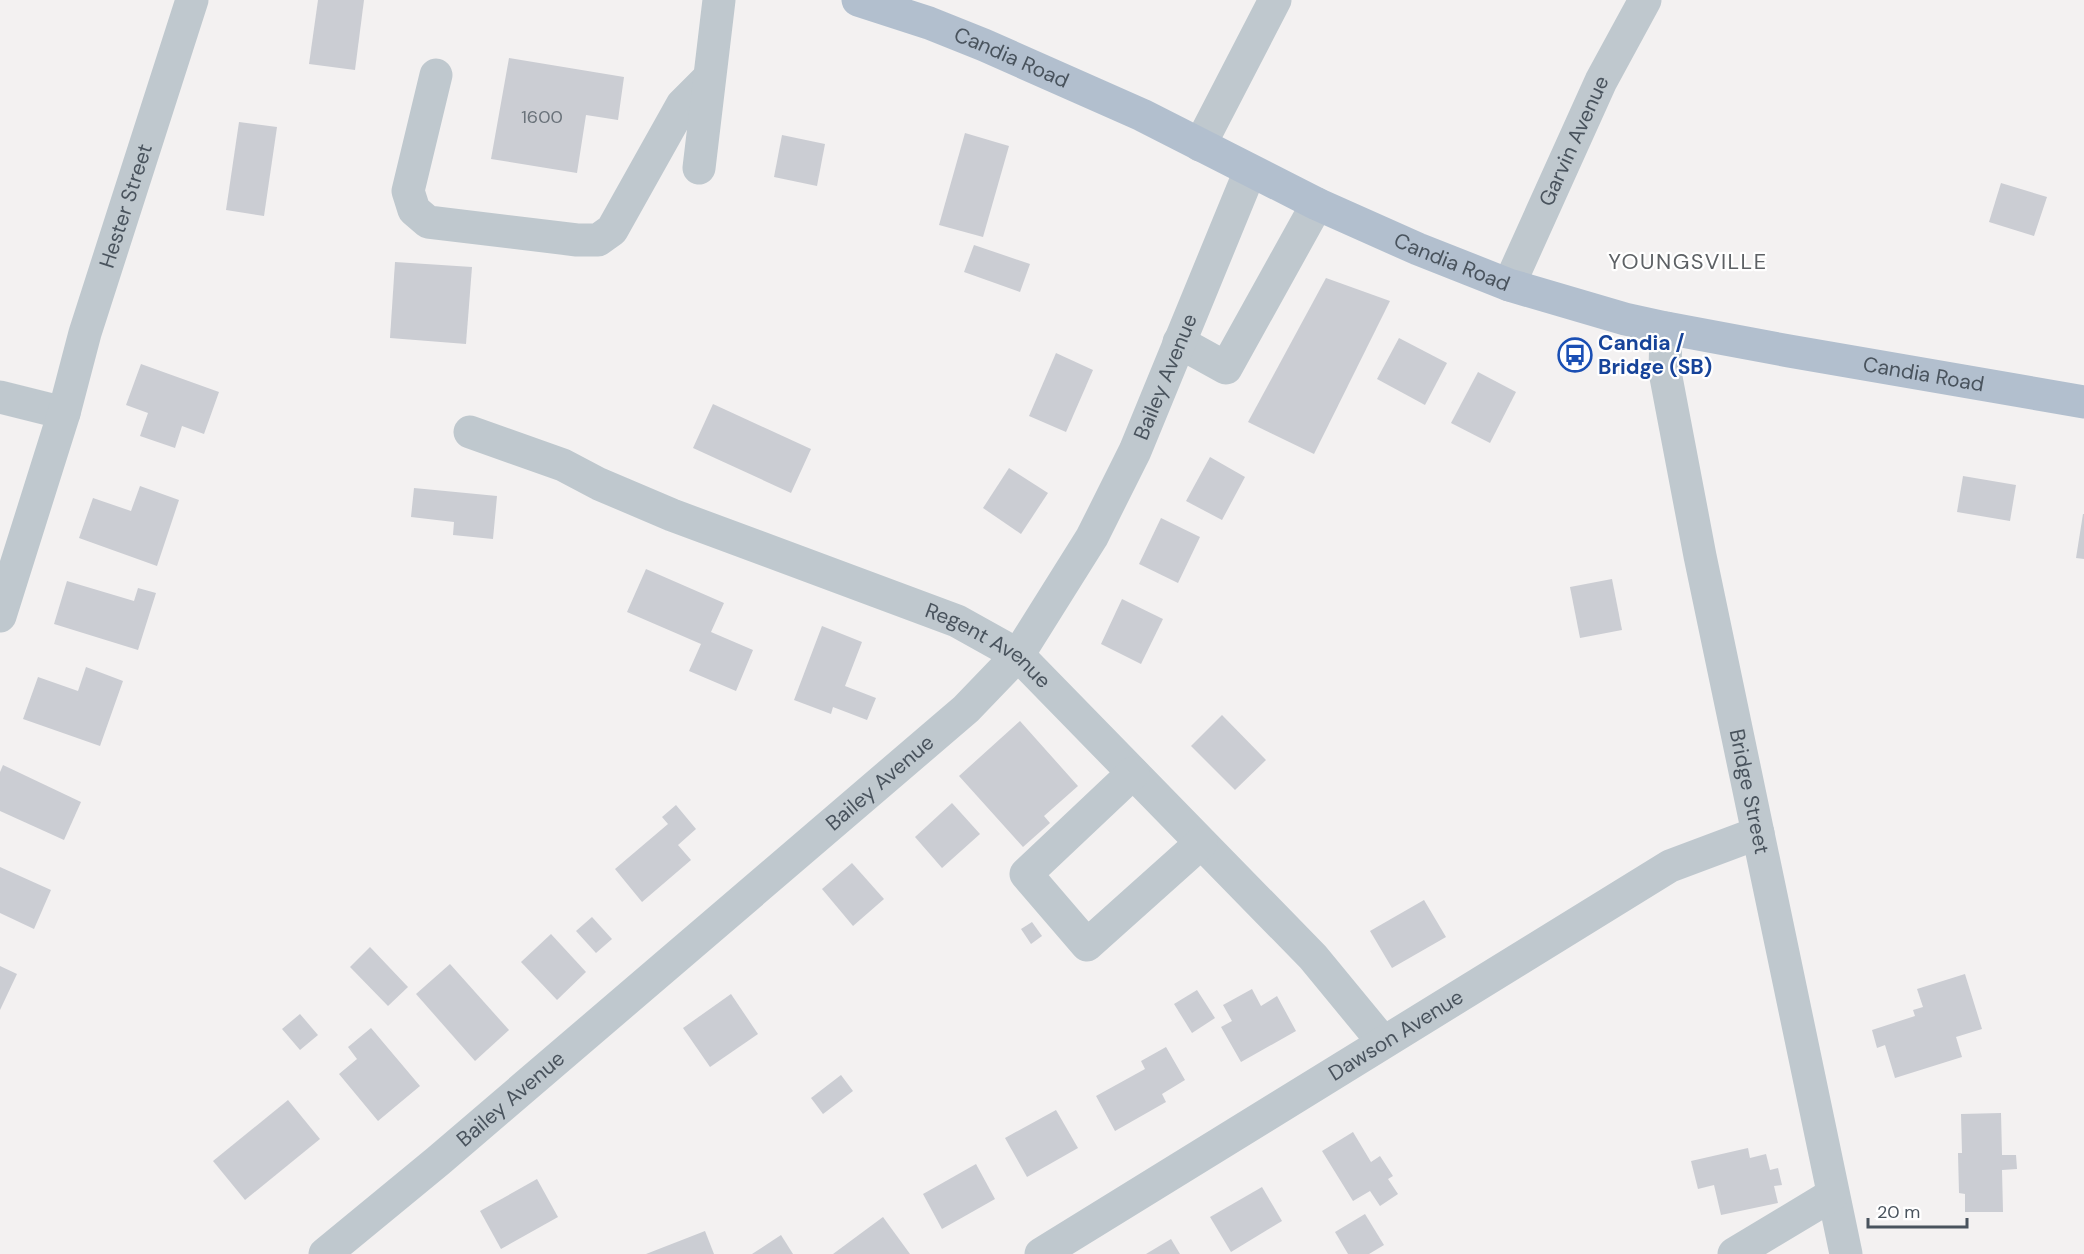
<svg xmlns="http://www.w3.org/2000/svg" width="2084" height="1254" viewBox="0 0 2084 1254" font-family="'DM Sans',sans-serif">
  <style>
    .building { fill: #cbcdd3 }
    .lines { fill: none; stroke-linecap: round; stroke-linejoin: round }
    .minor { stroke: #bfc8ce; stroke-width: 33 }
    .major { stroke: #b2bfce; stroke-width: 33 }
    .labels { text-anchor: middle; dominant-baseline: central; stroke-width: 4.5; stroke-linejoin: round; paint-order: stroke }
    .number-label { font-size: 18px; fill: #6a727a }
    .street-label { font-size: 21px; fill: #49535d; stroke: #fff }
    .transit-label { font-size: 21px; font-weight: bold; fill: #164399; stroke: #fff; text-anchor: start }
    .neighbourhood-label { font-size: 22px; letter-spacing: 1.5px; fill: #5d6165; stroke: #fff }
  </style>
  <rect width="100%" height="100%" fill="#f3f1f1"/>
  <g class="building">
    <path d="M318,0H364L355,70L309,64Z"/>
    <path d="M509,58L624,77L618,120L586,115L577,173L491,159Z"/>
    <path d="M239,122L277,127L264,216L226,210Z"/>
    <path d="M965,133L1009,146L983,237L939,225Z"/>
    <path d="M782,135L825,144L817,186L774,177Z"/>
    <path d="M2001,183L2047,197L2034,236L1989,222Z"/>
    <path d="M974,245L1030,264L1020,292L964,272Z"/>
    <path d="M395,262L472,267L466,344L390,338Z"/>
    <path d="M1326,278L1390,301L1314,454L1248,422Z"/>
    <path d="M1399,338L1447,363L1425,405L1377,379Z"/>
    <path d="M1056,353L1093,370L1066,432L1029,416Z"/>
    <path d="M141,364L219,392L204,434L182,426L175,448L140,436L148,413L126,405Z"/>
    <path d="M1478,372L1516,392L1490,443L1451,423Z"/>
    <path d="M713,404L811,449L791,493L693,448Z"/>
    <path d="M1210,457L1245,477L1222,520L1186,501Z"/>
    <path d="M1009,468L1048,493L1021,534L983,508Z"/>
    <path d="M1963,476L2016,485L2010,521L1957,512Z"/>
    <path d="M140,486L179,500L157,566L79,538L93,498L131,511Z"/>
    <path d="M414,488L497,496L493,539L453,535L454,522L411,517Z"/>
    <path d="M2083,514H2084V559L2076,558Z"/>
    <path d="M1161,518L1200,537L1178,583L1139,564Z"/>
    <path d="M646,569L724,603L711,632L753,650L736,691L689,671L701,644L627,612Z"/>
    <path d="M1612,579L1622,630L1580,638L1570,587Z"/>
    <path d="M67,581L134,601L138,588L156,593L138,650L54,624Z"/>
    <path d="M1122,599L1163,619L1141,664L1101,644Z"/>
    <path d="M822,626L862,642L845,686L876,698L867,720L833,707L831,714L794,700Z"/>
    <path d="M86,667L123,681L100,746L23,719L38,677L78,691Z"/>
    <path d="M1222,715L1266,760L1235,790L1191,746Z"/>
    <path d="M1020,721L1078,786L1044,816L1050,823L1023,847L959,776Z"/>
    <path d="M3,765L81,802L64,840L0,811V772Z"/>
    <path d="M952,803L980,834L942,868L915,837Z"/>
    <path d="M676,805L696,829L678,845L691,860L642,902L615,869L668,824L662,817Z"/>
    <path d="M852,863L884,899L853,926L822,889Z"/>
    <path d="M0,867L51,890L34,929L0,913Z"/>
    <path d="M1424,900L1446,937L1392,968L1370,931Z"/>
    <path d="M592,917L612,939L596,953L576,931Z"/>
    <path d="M1032,922L1042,936L1031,944L1021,929Z"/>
    <path d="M551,934L586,972L557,1000L521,962Z"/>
    <path d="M370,947L408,987L388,1006L350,967Z"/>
    <path d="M450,964L509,1030L475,1061L416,994Z"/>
    <path d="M0,966L17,974L0,1010Z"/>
    <path d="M1965,974L1982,1029L1956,1037L1962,1057L1895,1078L1885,1045L1877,1048L1872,1030L1915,1016L1913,1010L1923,1007L1917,989Z"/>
    <path d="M1252,989L1261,1006L1277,996L1296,1031L1241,1062L1221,1027L1232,1021L1223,1005Z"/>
    <path d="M1197,990L1215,1018L1192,1033L1174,1004Z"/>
    <path d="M731,994L758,1034L710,1067L683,1028Z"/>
    <path d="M300,1014L318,1035L300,1050L282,1029Z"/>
    <path d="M371,1028L420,1086L378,1121L339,1074L357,1059L348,1047Z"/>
    <path d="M1166,1047L1185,1080L1162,1094L1166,1102L1115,1131L1096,1096L1145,1069L1141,1061Z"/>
    <path d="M841,1075L853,1091L823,1114L811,1098Z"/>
    <path d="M288,1100L320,1139L245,1200L213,1161Z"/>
    <path d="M1056,1110L1078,1148L1027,1177L1005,1138Z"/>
    <path d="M2001,1113L2002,1155H2016L2017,1169L2002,1170L2003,1212H1965V1194L1959,1193L1958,1153H1962L1961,1114Z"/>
    <path d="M1353,1132L1371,1162L1380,1156L1393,1176L1388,1179L1398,1194L1380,1206L1370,1191L1353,1201L1322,1151Z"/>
    <path d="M1748,1148L1750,1158L1766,1154L1770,1170L1778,1168L1782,1185L1774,1186L1778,1203L1721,1215L1714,1185L1698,1189L1691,1161Z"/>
    <path d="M976,1164L995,1199L942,1229L923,1194Z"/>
    <path d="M537,1179L558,1217L501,1249L480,1211Z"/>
    <path d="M1262,1187L1282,1221L1231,1252L1210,1217Z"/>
    <path d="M1365,1214L1384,1245L1369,1254H1348L1335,1232Z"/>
    <path d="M883,1217L910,1254H833Z"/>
    <path d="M705,1231L714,1254H646Z"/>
    <path d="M781,1235L793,1254H752Z"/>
    <path d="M1171,1239L1180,1254H1146Z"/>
  </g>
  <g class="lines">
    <g class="minor">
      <path d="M436,75L408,191L414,210L428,222L577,240H598L612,230L682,105L708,79"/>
      <path d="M1200,145L1275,0"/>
      <path d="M699,168L719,0"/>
      <path id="s1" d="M1509,285L1601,81L1645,0"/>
      <path id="s2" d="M1666,328L1665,372L1700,556L1846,1254"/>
      <path d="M1179,342L1226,368L1317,204"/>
      <path d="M0,397L64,413"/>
      <path id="s3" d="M470,432L563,465L599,484L672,515L957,621L1018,655L1313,957L1383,1042"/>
      <path id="s4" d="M0,616L64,413L85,333L192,0"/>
      <path d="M1133,773L1026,874L1087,945L1201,843"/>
      <path id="s5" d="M325,1254L438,1161L966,709L1018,655L1092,537L1135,451L1250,171"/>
      <path id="s6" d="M1041,1254L1670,866L1758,833"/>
      <path d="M1734,1254L1832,1195"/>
    </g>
    <path class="major" id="s7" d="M858,0L929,23L984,45L1142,115L1317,204L1418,249L1509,285L1625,319L1666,328L1789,351L2084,402"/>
  </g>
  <defs>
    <symbol id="bus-ring" viewBox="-11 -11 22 22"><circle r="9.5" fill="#fff" stroke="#1a4fb4" stroke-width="1.5"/><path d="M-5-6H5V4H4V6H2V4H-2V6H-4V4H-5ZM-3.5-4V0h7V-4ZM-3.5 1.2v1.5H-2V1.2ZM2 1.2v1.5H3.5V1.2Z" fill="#1a4fb4"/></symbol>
  </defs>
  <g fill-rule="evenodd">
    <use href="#bus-ring" x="1556" y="336" width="38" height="38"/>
  </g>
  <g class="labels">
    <g class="number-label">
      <text x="542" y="117">1600</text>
    </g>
    <g class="street-label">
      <text stroke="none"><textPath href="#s7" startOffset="164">Candia Road</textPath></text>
      <text stroke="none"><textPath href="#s1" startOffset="158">Garvin Avenue</textPath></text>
      <text stroke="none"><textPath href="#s4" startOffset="429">Hester Street</textPath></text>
      <text stroke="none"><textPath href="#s7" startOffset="650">Candia Road</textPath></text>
      <text stroke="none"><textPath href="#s7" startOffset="1136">Candia Road</textPath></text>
      <text stroke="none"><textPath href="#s5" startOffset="1232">Bailey Avenue</textPath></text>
      <text stroke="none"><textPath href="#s3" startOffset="562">Regent Avenue</textPath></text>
      <text stroke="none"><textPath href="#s5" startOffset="728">Bailey Avenue</textPath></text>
      <text stroke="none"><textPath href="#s2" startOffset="472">Bridge Street</textPath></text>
      <text stroke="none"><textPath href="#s6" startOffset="417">Dawson Avenue</textPath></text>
      <text stroke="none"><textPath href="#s5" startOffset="242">Bailey Avenue</textPath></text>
    </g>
    <g class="transit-label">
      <text x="1598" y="343">Candia /<tspan x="1598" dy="24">Bridge (SB)</tspan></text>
    </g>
    <g class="neighbourhood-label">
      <text x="1688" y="261">YOUNGSVILLE</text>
    </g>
  </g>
  <path d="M1868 1218v9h99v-9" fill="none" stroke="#49535d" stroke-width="3"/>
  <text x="1877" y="1218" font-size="18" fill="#49535d" stroke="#ffffff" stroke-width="4.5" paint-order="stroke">20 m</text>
</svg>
